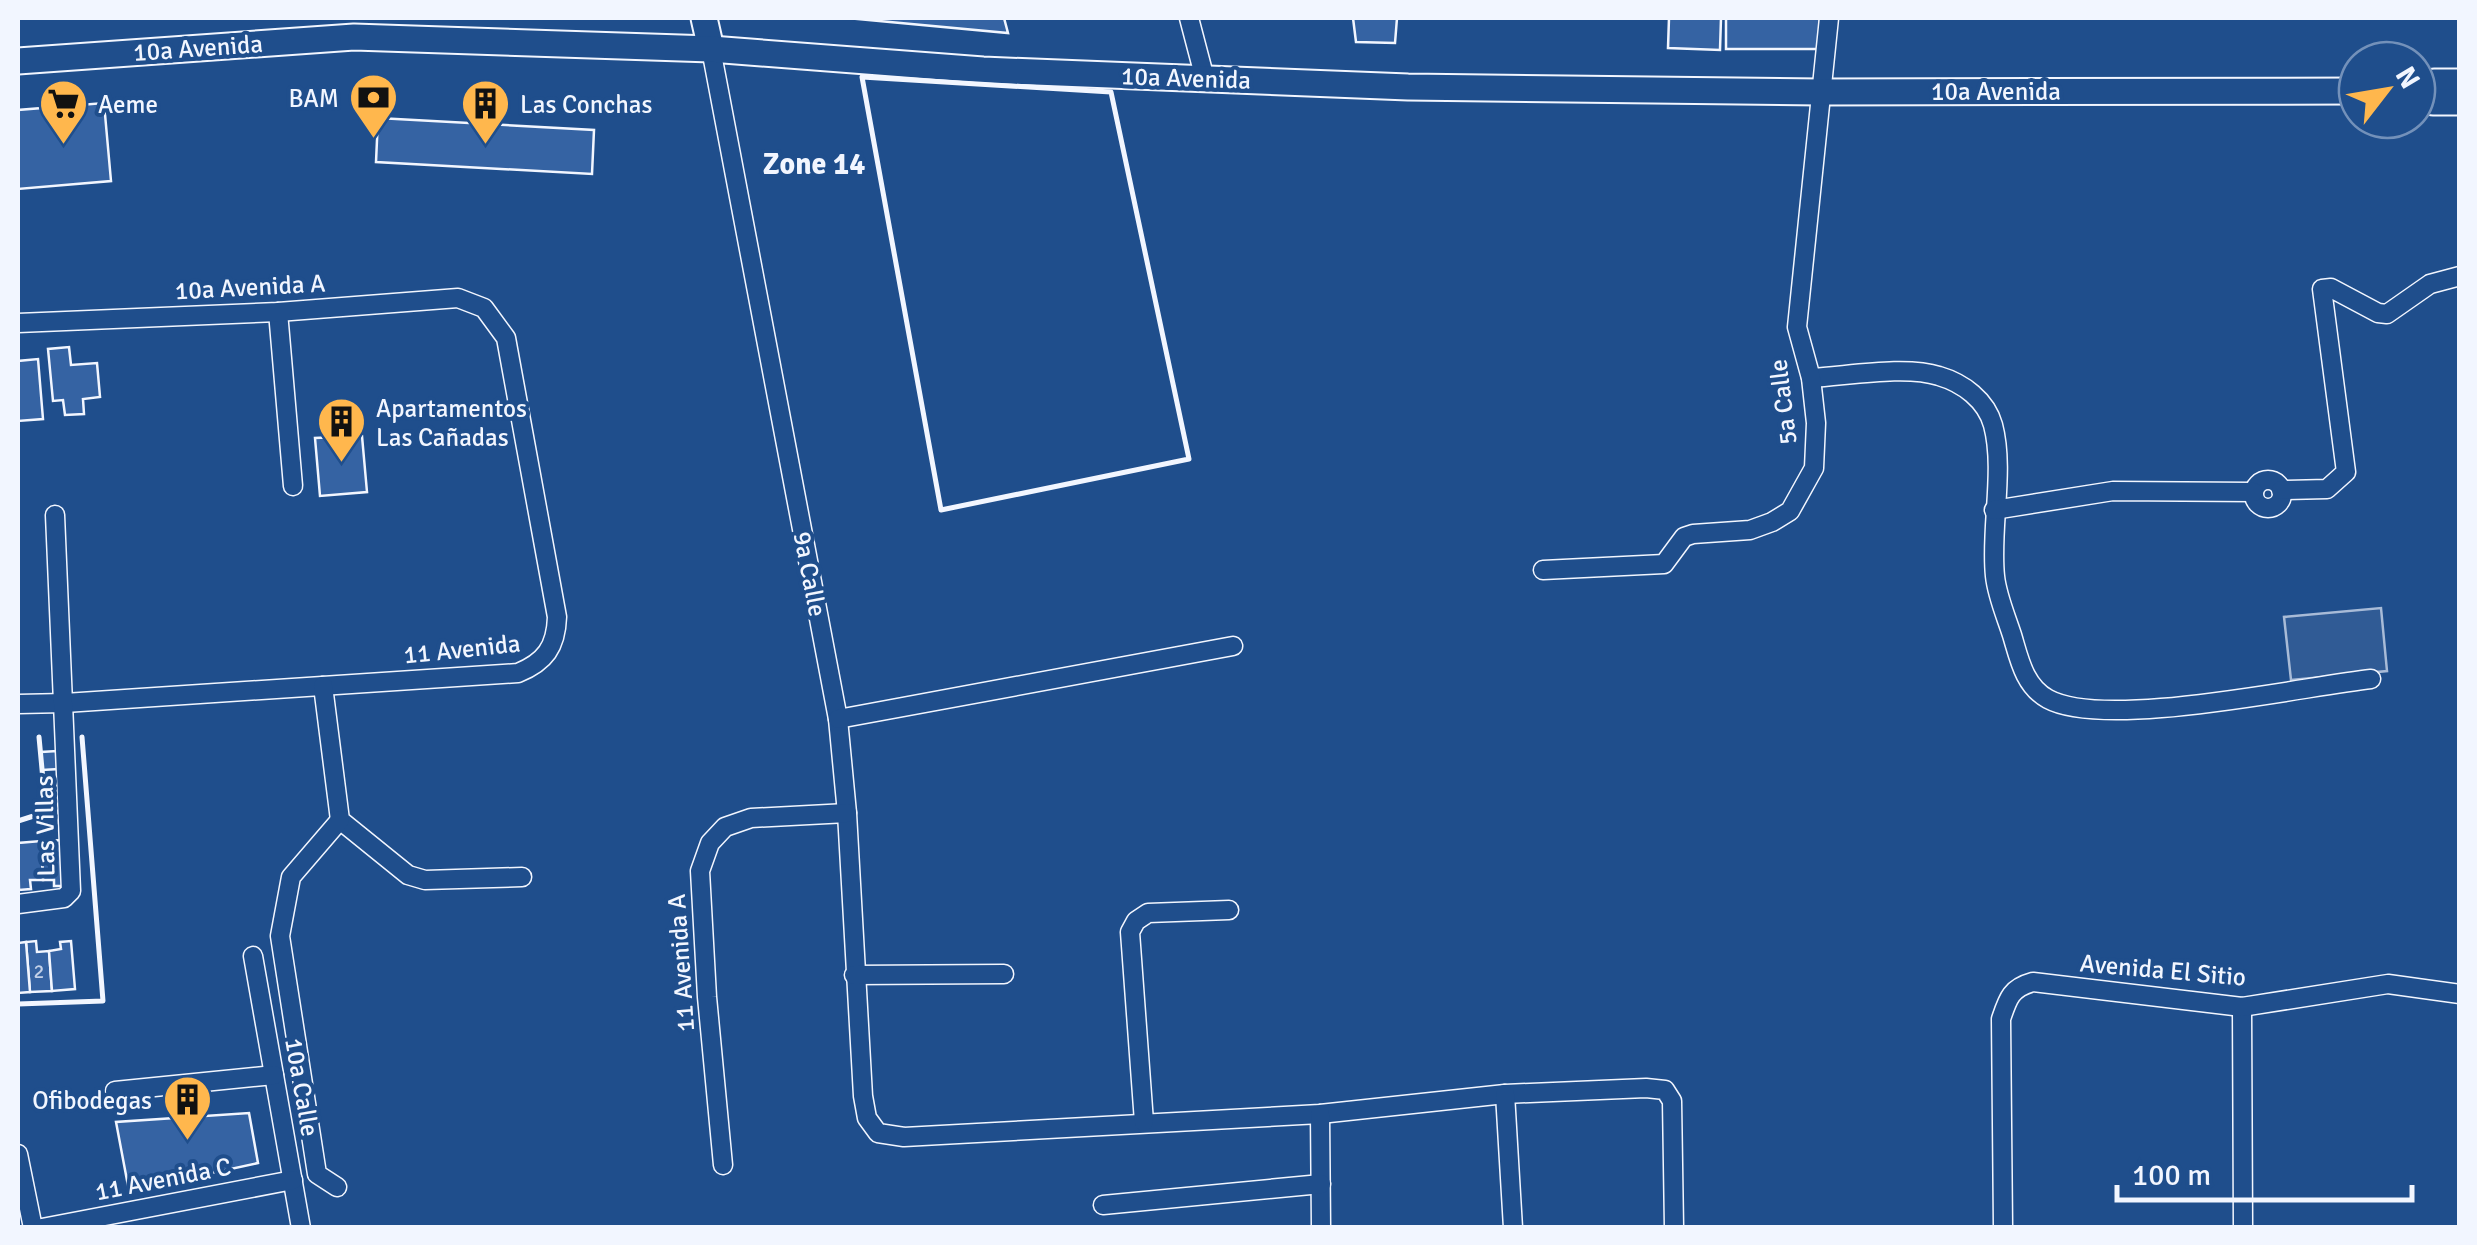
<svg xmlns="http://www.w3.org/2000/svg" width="2477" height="1245" viewBox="0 0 2477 1245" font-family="Signika,sans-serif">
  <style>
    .built { fill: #305b95; stroke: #a8bbd7; stroke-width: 2.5 }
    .building { fill: #3563a3; stroke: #f2f6ff; stroke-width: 2.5 }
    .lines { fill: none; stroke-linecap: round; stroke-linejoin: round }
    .street-casing { stroke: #f2f6ff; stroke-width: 21 }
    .secondary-casing { stroke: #f2f6ff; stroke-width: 29 }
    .street { stroke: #1f4e8c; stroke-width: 18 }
    .secondary { stroke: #1f4e8c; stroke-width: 25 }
    .wall { stroke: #f2f6ff; stroke-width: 5 }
    .labels { text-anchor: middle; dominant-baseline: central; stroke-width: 8; stroke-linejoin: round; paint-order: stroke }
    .number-label { font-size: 20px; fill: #c3d1e8 }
    .street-label { font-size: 25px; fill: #f2f6ff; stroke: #1f4e8c }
    .poi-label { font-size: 25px; fill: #f2f6ff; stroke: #1f4e8c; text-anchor: start }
    .quarter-label { font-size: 30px; font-weight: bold; fill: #f2f6ff; stroke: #1f4e8c }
  </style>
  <rect width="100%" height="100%" fill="#1f4e8c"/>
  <path class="built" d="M2381,608L2387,671L2291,680L2284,617Z"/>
  <g class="building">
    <path d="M847,18H1004L1008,33Z"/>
    <path d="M1353,18H1397L1395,43L1356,42Z"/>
    <path d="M1669,18H1721L1720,50L1668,48Z"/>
    <rect x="1726" y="18" width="94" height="31"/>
    <path d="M104,103L111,181L18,189V110Z"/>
    <path d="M378,118L594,130L592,174L376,162Z"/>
    <path d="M69,347L71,365L97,363L100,397L83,399L84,414L65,415L63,400L53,401L48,349Z"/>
    <path d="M38,359L43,419L18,421V361Z"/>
    <path d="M362,436L367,492L320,496L315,438Z"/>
    <path d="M57,751L59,769L42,770L41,752Z"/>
    <path d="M64,840L66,886H54V880H43L41,841Z"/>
    <path d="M41,841L43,880H30L31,889L19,890L18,843Z"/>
    <path d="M36,941L37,952L49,951L52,991L30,992L26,942Z"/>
    <path d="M71,941L75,989L52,991L49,951L61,949L60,942Z"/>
    <path d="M26,942L30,992L18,993V943Z"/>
    <path d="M249,1113L258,1163L129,1191L116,1122Z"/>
  </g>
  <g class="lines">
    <defs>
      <g id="street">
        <path d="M1189,18L1205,79"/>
        <path d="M711,49L838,719L847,813L863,1096L867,1118L878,1133L904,1137L1320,1114L1505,1094L1646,1088L1665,1090L1672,1101L1674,1228"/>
        <path d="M278,312L293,486"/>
        <path d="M18,323L278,312L458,298L484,308L506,338L557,617C556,647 545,662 518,673L65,703L18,704"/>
        <path d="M1811,378C1848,376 1905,365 1939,376C1963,383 1986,400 1993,425C2005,470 1990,529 1995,576C1997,596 2006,616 2012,635C2019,658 2024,686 2048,699C2105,730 2300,687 2371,679"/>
        <circle cx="2268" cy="494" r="14"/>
        <path d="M2281,490L2327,489L2346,472L2322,289L2331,288L2378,313L2387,314L2430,284L2460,276"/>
        <path d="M1994,510L2113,491L2254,492"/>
        <path d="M1543,570L1664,564L1684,537L1693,534L1750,530L1772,522L1790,511L1814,468L1816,423L1811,378L1797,327L1829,18"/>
        <path d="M323,686L340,820L408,875L425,880L522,877"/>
        <path d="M838,719L1233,646"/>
        <path d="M18,904L64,898L71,891L55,515"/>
        <path d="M253,956L301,1228"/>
        <path d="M854,975L1004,974"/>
        <path d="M2242,1007L2243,1228"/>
        <path d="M115,1091L274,1075"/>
        <path d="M1505,1094L1513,1228"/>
        <path d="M1320,1114L1321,1228"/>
        <path d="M1144,1122L1130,932L1136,921L1148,913L1229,910"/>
        <path d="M18,1154L33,1228"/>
        <path d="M723,1165L707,997L700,871L710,843L725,827L751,818L847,813"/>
        <path d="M337,1187L317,1174L280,936L291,877L340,820"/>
        <path d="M1103,1205L1321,1184"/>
        <path d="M42,1228L293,1180"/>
        <path d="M2003,1228L2001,1019C2008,998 2011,988 2033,982L2242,1007L2388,984L2460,994"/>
      </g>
      <g id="secondary">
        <path d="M704,18L711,49"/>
        <path d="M18,61L354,37L711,49L983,70L1408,87L1820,92L2357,91"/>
        <path d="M2417,88L2434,82H2460"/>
        <path d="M2417,95L2433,102H2460"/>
      </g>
    </defs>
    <use href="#street" class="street-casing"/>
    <use href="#secondary" class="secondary-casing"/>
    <use href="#street" class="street"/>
    <use href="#secondary" class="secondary"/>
    <g class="wall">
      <path d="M862,77L1111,92L1189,459L941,510Z"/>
      <path d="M18,821L46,812L39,737"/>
      <path d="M18,1004L103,1001L82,737"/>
    </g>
  </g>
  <defs>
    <symbol id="bank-pin" viewBox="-11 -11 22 30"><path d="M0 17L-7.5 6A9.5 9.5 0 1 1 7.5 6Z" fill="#ffb74d" stroke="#1f4e8c"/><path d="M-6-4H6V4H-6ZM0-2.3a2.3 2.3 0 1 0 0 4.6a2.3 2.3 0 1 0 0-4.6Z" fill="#111"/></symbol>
    <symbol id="supermarket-pin" viewBox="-11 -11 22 30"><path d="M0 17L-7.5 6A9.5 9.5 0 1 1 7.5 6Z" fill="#ffb74d" stroke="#1f4e8c"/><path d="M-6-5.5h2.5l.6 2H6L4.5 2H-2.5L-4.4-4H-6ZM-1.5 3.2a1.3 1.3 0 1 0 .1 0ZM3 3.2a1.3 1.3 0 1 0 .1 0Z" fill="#111"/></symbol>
    <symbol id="building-pin" viewBox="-11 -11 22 30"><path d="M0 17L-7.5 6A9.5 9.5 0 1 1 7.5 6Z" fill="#ffb74d" stroke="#1f4e8c"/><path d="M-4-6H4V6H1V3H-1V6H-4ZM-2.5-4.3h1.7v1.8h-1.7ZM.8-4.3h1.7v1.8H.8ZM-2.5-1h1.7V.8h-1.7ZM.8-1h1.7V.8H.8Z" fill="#111"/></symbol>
  </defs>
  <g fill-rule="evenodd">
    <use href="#bank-pin" x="346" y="70" width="55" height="75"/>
    <use href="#supermarket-pin" x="36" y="76" width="55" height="75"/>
    <use href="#building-pin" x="458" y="76" width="55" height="75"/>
    <use href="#building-pin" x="314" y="394" width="55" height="75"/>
    <use href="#building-pin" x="160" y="1072" width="55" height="75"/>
  </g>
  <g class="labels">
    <g class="number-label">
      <text x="39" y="971">2</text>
    </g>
    <g class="street-label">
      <text transform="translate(198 48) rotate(-4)">10a Avenida</text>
      <text transform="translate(1186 78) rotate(2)">10a Avenida</text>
      <text x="1996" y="91">10a Avenida</text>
      <text transform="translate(250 287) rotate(-3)">10a Avenida A</text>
      <text transform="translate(1783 402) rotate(-97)">5a Calle</text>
      <text transform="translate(810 574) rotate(79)">9a Calle</text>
      <text transform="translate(462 649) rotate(-6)">11 Avenida</text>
      <text transform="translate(45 826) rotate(-91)">Las Villas</text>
      <text transform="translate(681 963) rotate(-94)">11 Avenida A</text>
      <text transform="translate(2163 970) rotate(5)">Avenida El Sitio</text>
      <text transform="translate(302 1087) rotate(80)">10a Calle</text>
      <text transform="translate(163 1179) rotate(-11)">11 Avenida C</text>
    </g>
    <g class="poi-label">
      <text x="339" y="98" text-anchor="end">BAM</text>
      <text x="98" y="104">Aeme</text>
      <text x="520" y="104">Las Conchas</text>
      <text x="376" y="408">Apartamentos<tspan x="376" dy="29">Las Cañadas</tspan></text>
      <text x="152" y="1100" text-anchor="end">Ofibodegas</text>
    </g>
    <g class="quarter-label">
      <text x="814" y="164">Zone 14</text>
    </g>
  </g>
  <rect width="2477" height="1245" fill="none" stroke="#f2f6ff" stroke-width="40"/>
  <g transform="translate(2387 90) rotate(59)"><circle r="48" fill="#1f4e8c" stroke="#7391ba" stroke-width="2.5"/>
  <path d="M0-8L18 38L0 25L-18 38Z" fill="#ffb74d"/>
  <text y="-15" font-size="28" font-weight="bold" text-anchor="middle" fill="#f2f6ff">N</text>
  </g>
  <path d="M2117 1185v15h295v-15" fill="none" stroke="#f2f6ff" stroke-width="5"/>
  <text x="2132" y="1185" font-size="30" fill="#f2f6ff" stroke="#1f4e8c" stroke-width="8" paint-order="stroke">100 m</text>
</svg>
